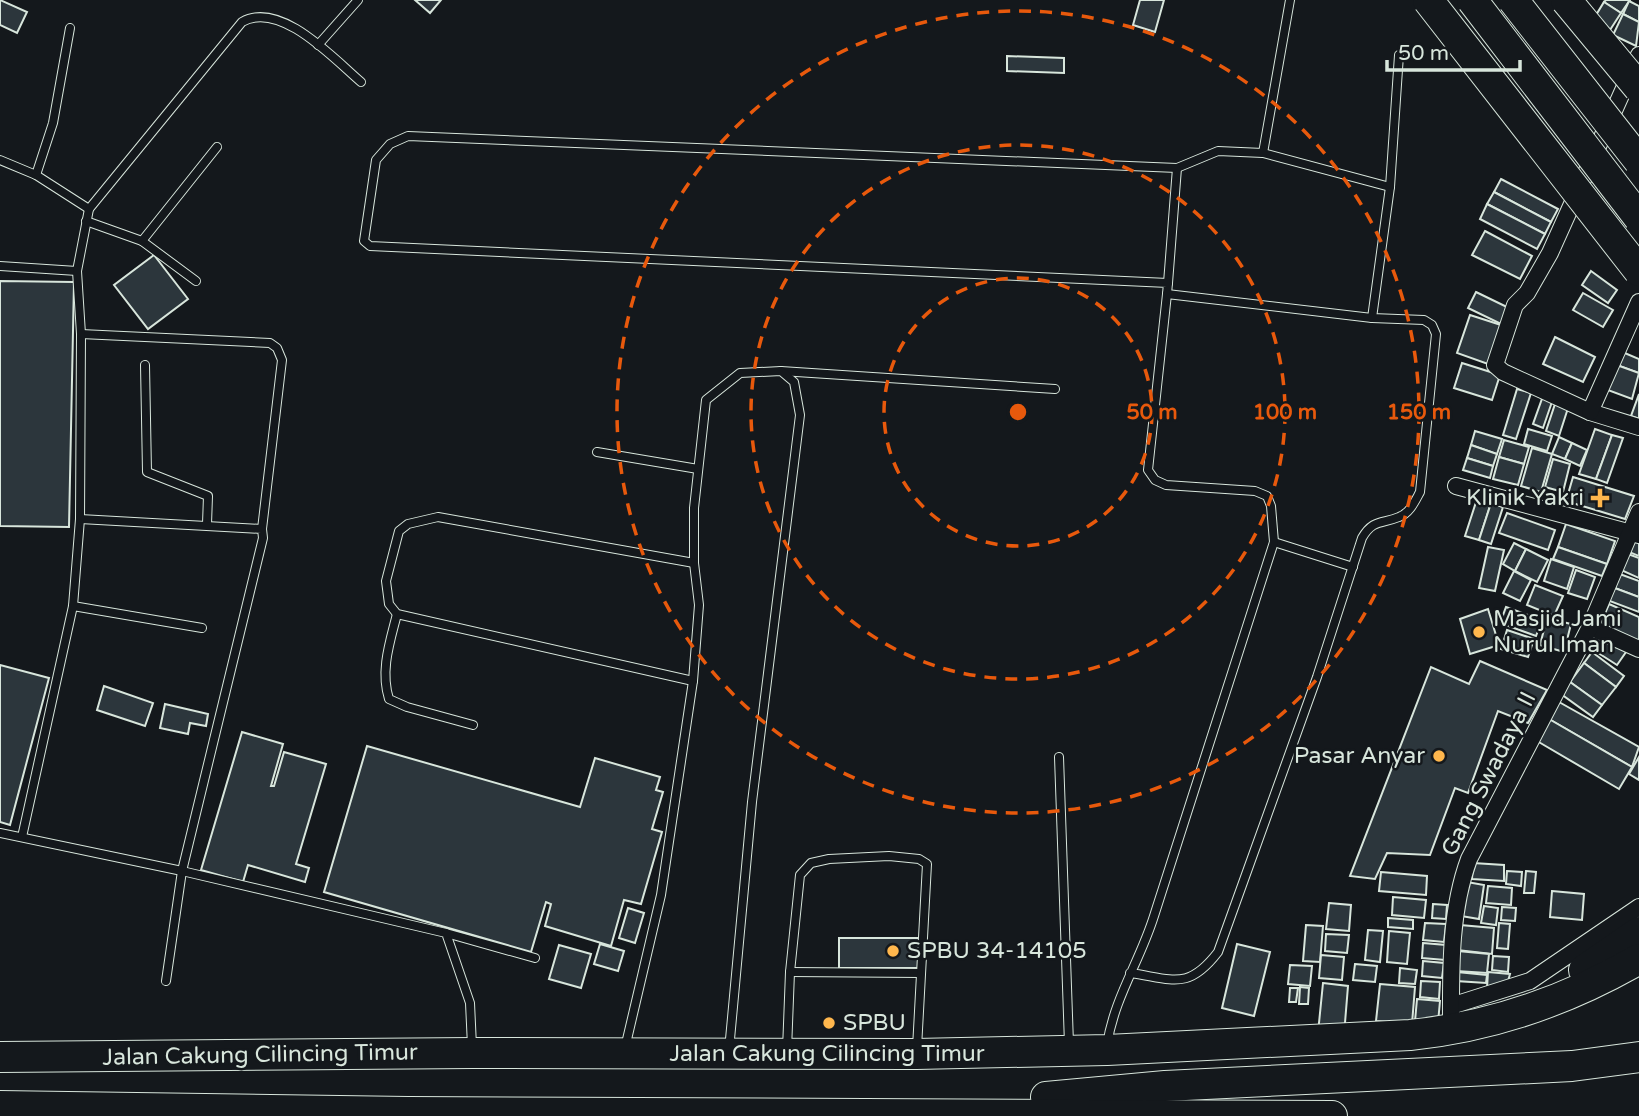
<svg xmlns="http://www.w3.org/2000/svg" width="1639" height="1116" viewBox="0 0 1639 1116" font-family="'Varela Round',sans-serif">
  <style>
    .building { fill: #2c363c; stroke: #d8e6dc; stroke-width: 2 }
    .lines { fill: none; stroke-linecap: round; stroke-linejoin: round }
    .lane-casing { stroke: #d8e6dc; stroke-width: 10 }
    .street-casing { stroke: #d8e6dc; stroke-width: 18 }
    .highway-casing { stroke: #d8e6dc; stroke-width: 32 }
    .lane { stroke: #14181c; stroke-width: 8 }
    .street { stroke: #14181c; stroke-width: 16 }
    .highway { stroke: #14181c; stroke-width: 30 }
    .highway-bridge-casing { stroke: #d8e6dc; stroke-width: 32; stroke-linecap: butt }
    .highway-bridge { stroke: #14181c; stroke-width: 30 }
    .ring { fill: none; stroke: #e8590c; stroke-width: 3.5; stroke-dasharray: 12 9 }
    .poi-dot { fill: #ffb74d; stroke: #14181c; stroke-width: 2.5 }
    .labels { text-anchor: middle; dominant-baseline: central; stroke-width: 5; stroke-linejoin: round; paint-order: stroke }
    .poi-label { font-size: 23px; fill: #d8e6dc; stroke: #14181c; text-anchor: start }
    .street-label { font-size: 23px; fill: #d8e6dc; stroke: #14181c }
    .centre { fill: #e8590c; stroke: #14181c; stroke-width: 3.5 }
    .ring-label { font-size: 21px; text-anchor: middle; font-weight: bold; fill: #e8590c; stroke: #14181c; stroke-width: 5; stroke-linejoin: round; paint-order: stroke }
  </style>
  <rect width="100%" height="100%" fill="#14181c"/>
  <g class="building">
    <path d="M0,0L27,12L17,33L0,25Z"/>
    <path d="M415,0H441L430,13Z"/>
    <path d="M1140,0H1164L1155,32L1133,25Z"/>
    <path d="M1606,0H1630L1621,13L1604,2Z"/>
    <path d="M1629,1L1639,6V22L1623,14Z"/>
    <path d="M1604,2L1621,13L1610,30L1593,20Z"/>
    <path d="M1623,14L1639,22L1636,46L1613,35Z"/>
    <path d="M1007,56L1064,58V73L1007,71Z"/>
    <path d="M1501,179L1558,209L1551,222L1494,192Z"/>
    <path d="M1494,192L1551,222L1545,234L1487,204Z"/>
    <path d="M1487,204L1545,234L1537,249L1480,219Z"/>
    <path d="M1485,231L1532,256L1520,279L1472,255Z"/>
    <path d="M154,255L188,299L148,329L114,285Z"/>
    <path d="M1591,271L1617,290L1608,303L1582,285Z"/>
    <path d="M0,281L74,282L69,527L0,526Z"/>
    <path d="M1476,292L1509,308L1501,324L1468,308Z"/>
    <path d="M1583,293L1613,310L1603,327L1573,310Z"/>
    <path d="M1470,315L1501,325L1488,364L1457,353Z"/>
    <path d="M1555,337L1595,357L1583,382L1543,364Z"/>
    <path d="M1620,351L1639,359V373L1614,364Z"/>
    <path d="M1462,363L1500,375L1492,400L1454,388Z"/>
    <path d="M1614,364L1639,373L1632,399L1605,389Z"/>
    <path d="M1517,389L1531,393L1516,439L1503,435Z"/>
    <path d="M1639,394V419L1631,416Z"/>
    <path d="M1543,396L1553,399L1543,428L1533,424Z"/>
    <path d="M1556,401L1569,405L1559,436L1546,431Z"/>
    <path d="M1528,429L1552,436L1547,451L1524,444Z"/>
    <path d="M1595,429L1612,435L1596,479L1579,474Z"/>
    <path d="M1475,431L1502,439L1497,454L1471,445Z"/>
    <path d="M1612,435L1623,438L1607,483L1596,479Z"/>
    <path d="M1559,437L1572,443L1565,459L1552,454Z"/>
    <path d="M1504,440L1529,447L1524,464L1499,457Z"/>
    <path d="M1572,443L1587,450L1580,466L1565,459Z"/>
    <path d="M1471,445L1497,454L1493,466L1467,458Z"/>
    <path d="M1532,448L1552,454L1541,492L1521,486Z"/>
    <path d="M1499,457L1524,464L1518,485L1493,479Z"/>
    <path d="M1467,458L1493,466L1490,478L1463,470Z"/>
    <path d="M1553,459L1570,464L1563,492L1545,487Z"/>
    <path d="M1573,477L1634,496L1625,519L1566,501Z"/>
    <path d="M1477,499L1491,503L1479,540L1465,536Z"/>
    <path d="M1491,503L1503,507L1491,544L1479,540Z"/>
    <path d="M1507,513L1555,530L1548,550L1499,533Z"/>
    <path d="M1566,524L1615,541L1607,564L1558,547Z"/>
    <path d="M1639,537V556L1624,550Z"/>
    <path d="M1514,543L1526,549L1515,571L1503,564Z"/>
    <path d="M1488,547L1504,550L1495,591L1479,588Z"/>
    <path d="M1558,547L1607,564L1602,576L1553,559Z"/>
    <path d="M1526,549L1548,560L1537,582L1515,571Z"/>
    <path d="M1628,554L1639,558V578L1621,570Z"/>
    <path d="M1551,559L1574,567L1567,589L1544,581Z"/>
    <path d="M1576,570L1595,577L1587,599L1568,593Z"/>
    <path d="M1514,571L1531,580L1520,601L1503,593Z"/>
    <path d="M1617,573L1639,581V597L1612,587Z"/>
    <path d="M1535,585L1563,596L1554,616L1527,605Z"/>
    <path d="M1612,587L1639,597V612L1607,600Z"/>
    <path d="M1609,604L1639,617V645L1599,627Z"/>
    <path d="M1506,607L1542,620L1536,636L1500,623Z"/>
    <path d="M1488,609L1499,645L1470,654L1460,619Z"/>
    <path d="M1547,618L1571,624L1564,652L1540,645Z"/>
    <path d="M1507,630L1534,639L1528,657L1501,649Z"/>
    <path d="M1601,636L1626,652L1617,665L1592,649Z"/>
    <path d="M1592,652L1624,676L1616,687L1584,663Z"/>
    <path d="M1480,661L1547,690L1528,723L1498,711L1468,793L1455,788L1430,855L1387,853L1375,879L1350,876L1431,667L1469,684Z"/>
    <path d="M1584,663L1616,687L1602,705L1570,682Z"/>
    <path d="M0,665L49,678L10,825L0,822Z"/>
    <path d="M1570,682L1602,705L1593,717L1561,694Z"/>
    <path d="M104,686L153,703L145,726L97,710Z"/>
    <path d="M1559,702L1639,747L1632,767L1549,719Z"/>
    <path d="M165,704L208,714L206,726L190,723L188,734L160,728Z"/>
    <path d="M1549,719L1632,767L1619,789L1537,741Z"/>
    <path d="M242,732L283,744L271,786H274L284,752L326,764L296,864L309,868L305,882L248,865L243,882L201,870Z"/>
    <path d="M367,746L580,807L595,758L660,777L656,790L663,792L652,829L662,832L641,904L624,900L611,946L545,926L551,904L546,902L531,952L324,892Z"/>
    <path d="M1639,757V780L1629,774Z"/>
    <path d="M1473,863L1504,865V881L1472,879Z"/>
    <path d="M1507,871L1522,872L1521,886L1506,884Z"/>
    <path d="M1526,871L1536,872L1534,893H1524Z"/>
    <path d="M1381,872L1427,876L1426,895L1379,891Z"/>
    <path d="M1467,882L1484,885L1479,919L1461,916Z"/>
    <path d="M1488,886L1512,888L1511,905L1486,903Z"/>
    <path d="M1552,891L1584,894L1582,920L1550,917Z"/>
    <path d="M1393,897L1426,900L1424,918L1392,915Z"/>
    <path d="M1329,903L1351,905L1349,931L1326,929Z"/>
    <path d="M1433,904L1447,905L1446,919L1432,918Z"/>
    <path d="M1484,906L1498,908L1496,925L1481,923Z"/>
    <path d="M1502,907L1516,908L1515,921L1501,920Z"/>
    <path d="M628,908L644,913L635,943L619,938Z"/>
    <path d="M1388,918L1413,920V929L1388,927Z"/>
    <path d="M1425,923L1446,924L1444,942L1423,940Z"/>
    <path d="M1499,923L1510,924L1508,949L1497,948Z"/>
    <path d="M1306,925L1323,926L1320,962L1303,961Z"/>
    <path d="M1460,925L1494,928L1492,954L1457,950Z"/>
    <path d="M1368,930L1383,931L1380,962L1365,960Z"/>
    <path d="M1389,931L1410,933L1407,964L1387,962Z"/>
    <path d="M1326,934L1349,935L1347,953L1325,951Z"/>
    <rect x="839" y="938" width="81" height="30"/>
    <path d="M1423,943L1446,945L1445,960L1422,958Z"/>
    <path d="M600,944L624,951L618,971L594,964Z"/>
    <path d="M1237,944L1270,952L1254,1016L1222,1008Z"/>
    <path d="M559,945L591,954L581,988L549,979Z"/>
    <path d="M1458,951L1489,954L1487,973L1456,971Z"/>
    <path d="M1321,955L1344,957L1342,980L1319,978Z"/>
    <path d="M1493,956L1509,957L1508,972L1492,970Z"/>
    <path d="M1423,961L1444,963L1442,978L1422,976Z"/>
    <path d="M1355,964L1377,966L1375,982L1353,980Z"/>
    <path d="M1290,965L1312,966L1310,986L1288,984Z"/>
    <path d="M1400,968L1417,970L1415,984L1399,983Z"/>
    <path d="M1457,972L1487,975L1486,983L1456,981Z"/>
    <path d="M1488,972L1510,974L1507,985L1487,988Z"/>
    <path d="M1421,981L1440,982L1439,999L1420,997Z"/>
    <path d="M1323,983L1348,986L1344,1035L1318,1033Z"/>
    <path d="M1380,984L1415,987L1412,1024L1376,1021Z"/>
    <path d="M1300,987L1309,988L1308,1004H1299Z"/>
    <path d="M1290,988H1298L1296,1002H1289Z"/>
    <path d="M1417,999L1440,1001L1438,1023L1415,1021Z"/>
  </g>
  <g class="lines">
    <defs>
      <g id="lane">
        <path d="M318,45L358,0"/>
        <path d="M1263,153L1390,187"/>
        <path d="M0,160L36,175L89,209"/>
        <path d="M36,175L53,123L70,28"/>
        <path d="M86,221L142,241L196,281"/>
        <path d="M142,241L217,147"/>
        <path d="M0,266L77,271"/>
        <path d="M1168,283L1177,168"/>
        <path d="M1167,294L1168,283L370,246L364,241L376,160L390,144L408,136L1177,168L1218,151L1263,153L1290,0"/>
        <path d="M1372,318L1390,187L1399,55"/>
        <path d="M81,334L270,343L277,348L282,360L262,529"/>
        <path d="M145,365L147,472L208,496L207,524"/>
        <path d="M781,371L1055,389"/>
        <path d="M597,452L698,469"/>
        <path d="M80,519L262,529L263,538L182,871L166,981"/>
        <path d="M1274,542L1353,567"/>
        <path d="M73,606L202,628"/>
        <path d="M397,614C390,642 380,670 389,699L407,707L473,725"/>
        <path d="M693,681L699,605L694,563V508L706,400L740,373L781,371L794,382L800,415L752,802L729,1050"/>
        <path d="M1059,757L1069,1044"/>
        <path d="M0,833L182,871L446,933L470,1003L472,1046"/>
        <path d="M22,837L73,606L80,519L81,334L77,271L89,209L242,22C280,0 333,58 361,82"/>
        <path d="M446,933L535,958"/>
        <path d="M790,972L921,973"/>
        <path d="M1107,1045C1114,998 1140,961 1154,916C1194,791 1234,667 1274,542L1271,506L1267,496L1255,491L1166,485L1155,480L1148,470L1167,294L1372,318L1424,320L1432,325L1436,334L1420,492C1415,501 1410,513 1399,517C1382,524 1373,519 1362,538L1317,677L1218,952C1188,991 1173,979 1130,973"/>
        <path d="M625,1048L661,895L693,681L397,614L389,604L386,581L399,531L408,524L438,517L694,563"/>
        <path d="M787,1050L790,972L800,875L811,863L829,859L889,856L919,859L927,864L917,1048"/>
      </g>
      <g id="street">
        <path d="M1639,55L1550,253L1527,293L1515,305L1495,365L1503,372L1590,412L1639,427"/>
        <path d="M1590,412L1639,302"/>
        <path d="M1456,486L1639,535"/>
        <path d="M1590,627L1639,649"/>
        <path d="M1451,1006L1530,981L1639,907"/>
        <path d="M1451,1031C1451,974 1449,913 1469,859L1590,627L1639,512"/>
      </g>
      <g id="highway">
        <path d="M1584,970L1639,932"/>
        <path d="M0,1057L472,1053L916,1054L1107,1050L1410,1035C1491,1027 1568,1000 1639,959"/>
        <path d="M1046,1097L1165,1086L1572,1066L1639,1057"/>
        <path d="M0,1106L408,1112L1332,1116"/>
      </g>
    </defs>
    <use href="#lane" class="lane-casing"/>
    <use href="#street" class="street-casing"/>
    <use href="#highway" class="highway-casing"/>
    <use href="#lane" class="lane"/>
    <use href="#street" class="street"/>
    <use href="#highway" class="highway"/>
    <defs>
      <g id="highway-bridge">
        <path d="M1428,0L1639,271"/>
        <path d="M1472,0L1639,218"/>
        <path d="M1513,0L1639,161"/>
        <path d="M1566,0L1639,88"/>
      </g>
    </defs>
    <use href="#highway-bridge" class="highway-bridge-casing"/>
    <use href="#highway-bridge" class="highway-bridge"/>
  </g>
  <g class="ring">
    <circle cx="1018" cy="412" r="134"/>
    <circle cx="1018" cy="412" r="267"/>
    <circle cx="1018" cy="412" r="401"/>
  </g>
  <g class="poi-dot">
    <path d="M1596.5 487.5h7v7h7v7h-7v7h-7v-7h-7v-7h7z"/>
    <circle cx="1479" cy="632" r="7"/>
    <circle cx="1439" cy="756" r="7"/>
    <circle cx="893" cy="951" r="7"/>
    <circle cx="829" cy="1023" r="7"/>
  </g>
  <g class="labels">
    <g class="poi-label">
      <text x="1584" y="498" text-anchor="end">Klinik Yakri</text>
      <text x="1493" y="619">Masjid Jami<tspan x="1493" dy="26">Nurul Iman</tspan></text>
      <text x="1425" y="756" text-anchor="end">Pasar Anyar</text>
      <text x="907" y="951">SPBU 34-14105</text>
      <text x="843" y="1023">SPBU</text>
    </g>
    <g class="street-label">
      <text transform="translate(1489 774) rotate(-63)">Gang Swadaya II</text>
      <text x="827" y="1054">Jalan Cakung Cilincing Timur</text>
      <text transform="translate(260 1055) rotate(-1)">Jalan Cakung Cilincing Timur</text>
    </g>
  </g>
  <circle cx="1018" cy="412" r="10" class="centre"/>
  <g class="ring-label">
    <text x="1152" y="419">50 m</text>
    <text x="1285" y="419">100 m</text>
    <text x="1419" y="419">150 m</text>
  </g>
  <path d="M1387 60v10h133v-10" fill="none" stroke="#d8e6dc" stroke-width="3.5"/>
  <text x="1398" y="60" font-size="21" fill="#d8e6dc" stroke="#14181c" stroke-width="5" paint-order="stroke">50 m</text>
</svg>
